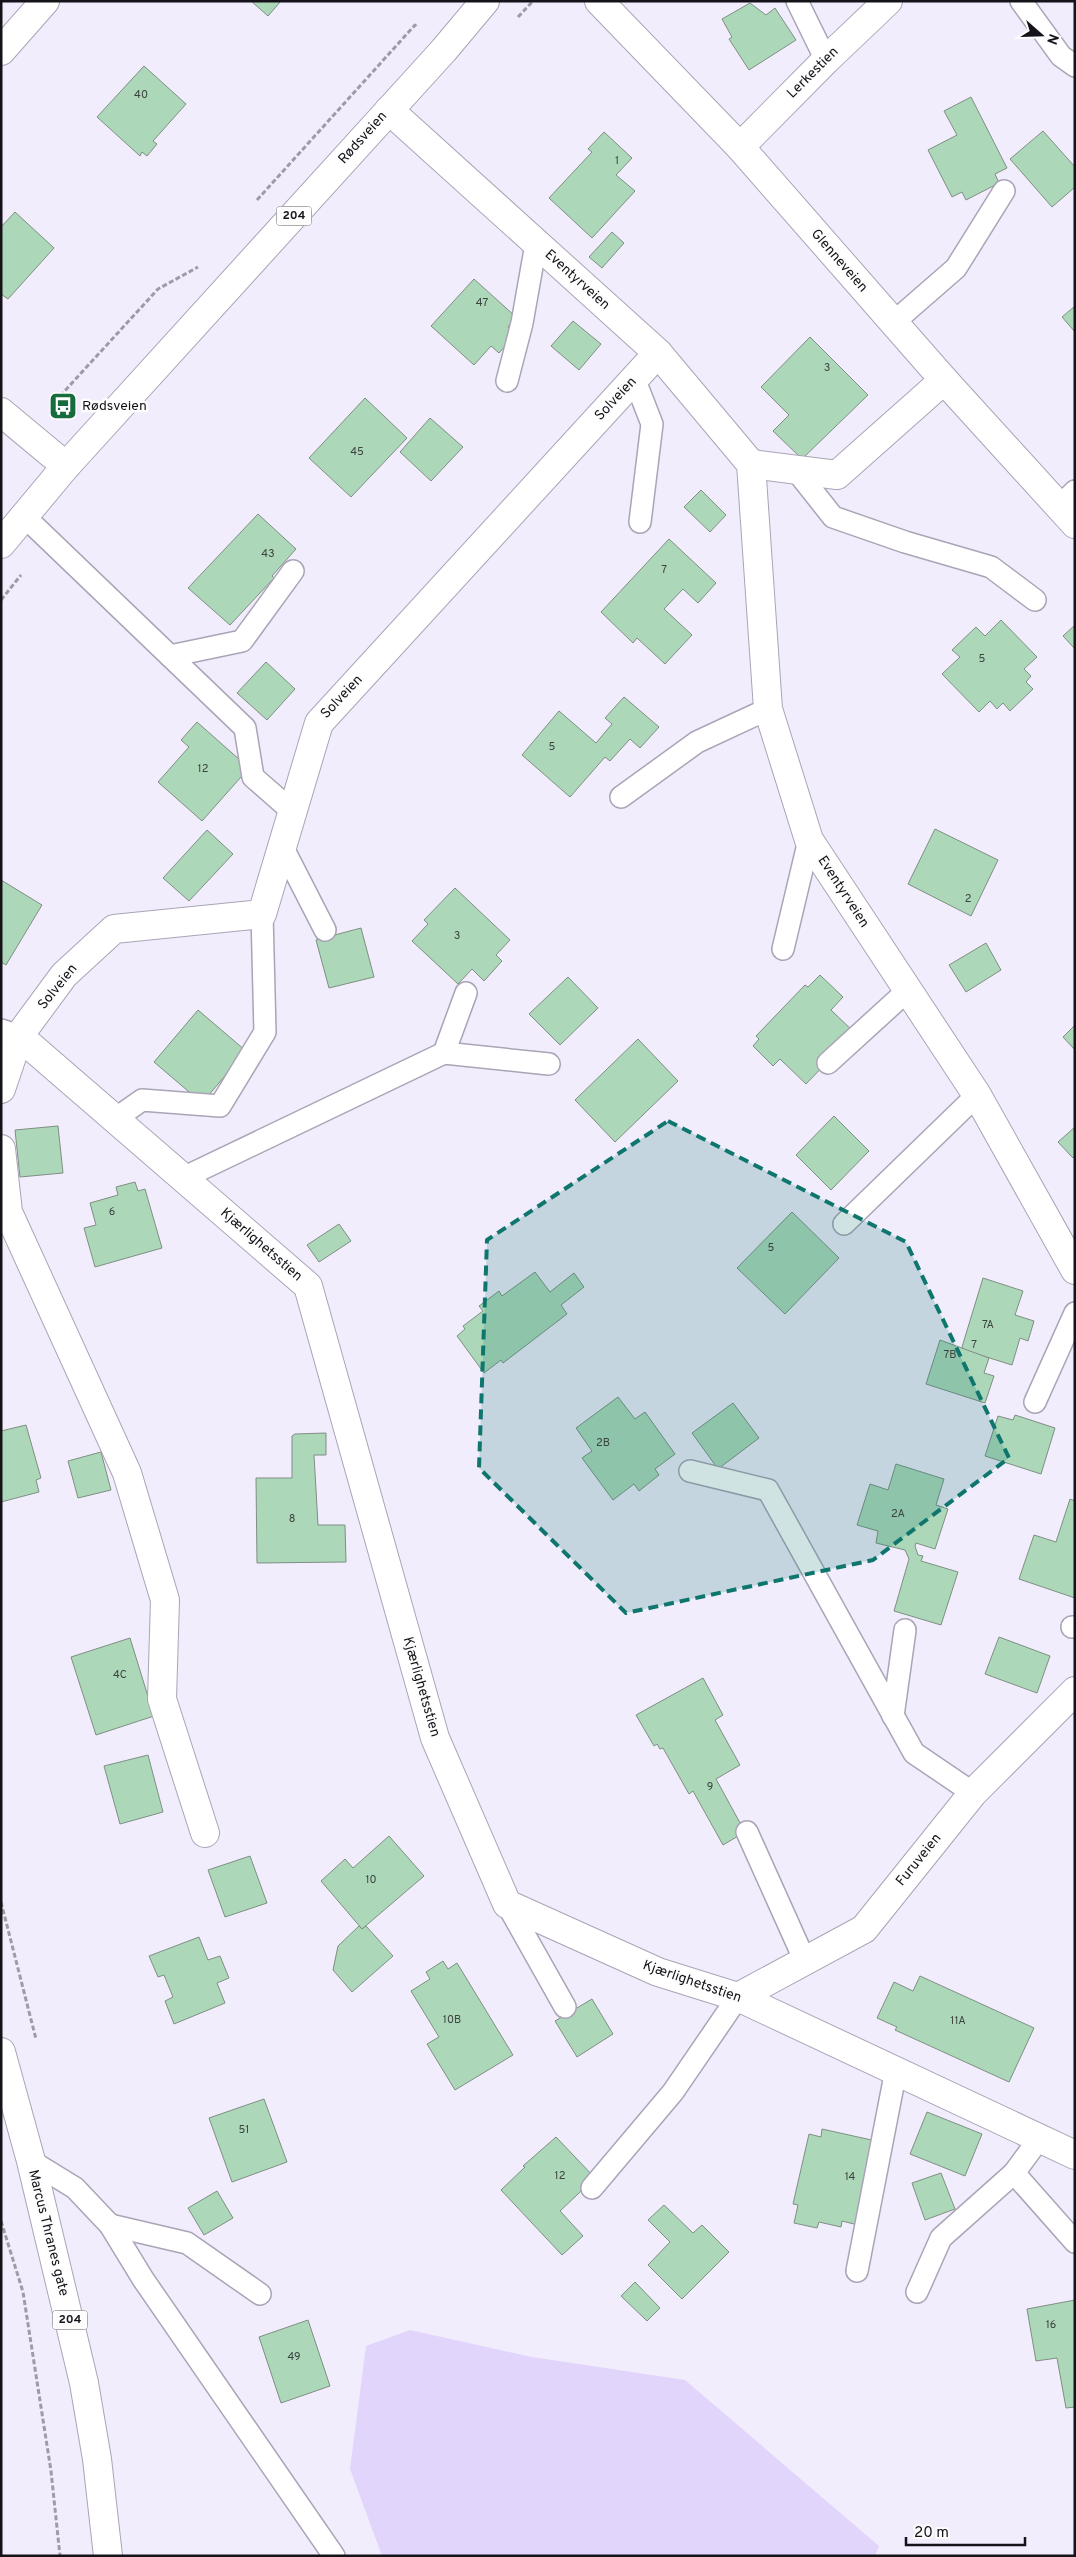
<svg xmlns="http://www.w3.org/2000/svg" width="1076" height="2557" viewBox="0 0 1076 2557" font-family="Overpass,sans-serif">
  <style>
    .green { fill: #e2d5fb }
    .building { fill: #add7b9; stroke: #7e8f83 }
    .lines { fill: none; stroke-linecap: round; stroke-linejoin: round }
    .lane-casing { stroke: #aaa4b6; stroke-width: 24 }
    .street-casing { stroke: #aaa4b6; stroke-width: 30 }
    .highway-casing { stroke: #aaa4b6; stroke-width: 30 }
    .path { stroke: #9f9ba6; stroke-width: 3; stroke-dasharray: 5 2.5; stroke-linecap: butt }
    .lane { stroke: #fff; stroke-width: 21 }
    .street { stroke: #fff; stroke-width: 28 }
    .highway { stroke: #fff; stroke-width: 28 }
    .marked { fill: #0f766e; fill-opacity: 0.2; stroke: #0f766e; stroke-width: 4; stroke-dasharray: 10 6; stroke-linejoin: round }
    .labels { text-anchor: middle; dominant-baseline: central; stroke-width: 5; stroke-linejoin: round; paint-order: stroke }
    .number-label { font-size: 11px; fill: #3b4441 }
    .shield { fill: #fdfdfd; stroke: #5b595d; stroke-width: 1 }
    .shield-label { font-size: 12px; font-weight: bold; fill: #151319 }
    .street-label { font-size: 14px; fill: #151319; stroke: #fdfdfd }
    .poi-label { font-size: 14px; fill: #151319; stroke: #fdfdfd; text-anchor: start }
  </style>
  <rect width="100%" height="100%" fill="#f2edfc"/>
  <path class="green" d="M410,2330L532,2357L685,2380L879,2546L875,2556H382L350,2469L366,2346Z"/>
  <g class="building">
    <path d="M251,1H281L268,16Z"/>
    <path d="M750,3L766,15L775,8L796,40L749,70L729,39L732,37L722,19Z"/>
    <path d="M144,66L186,104L153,141L157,144L147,156L142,152L140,156L97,117Z"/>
    <path d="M971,97L1007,168L995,174L999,183L966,200L962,192L952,197L928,150L957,135L944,111Z"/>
    <path d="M1043,131L1075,167V187L1052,207L1010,159Z"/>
    <path d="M604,132L632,158L616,175L635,191L592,238L549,198L592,152L588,149Z"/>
    <path d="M15,212L54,248L8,299L1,294V227Z"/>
    <path d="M612,232L624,243L602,268L589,257Z"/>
    <path d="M474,279L516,317L508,327L516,334L499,353L491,346L474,365L431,326Z"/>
    <path d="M1075,306V332L1062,317Z"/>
    <path d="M573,321L601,344L579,370L551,346Z"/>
    <path d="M810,337L868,395L802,459L773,431L789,415L761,387Z"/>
    <path d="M365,398L407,438L351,497L309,458Z"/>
    <path d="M430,418L463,447L431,481L400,452Z"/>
    <path d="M701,490L726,515L710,532L684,507Z"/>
    <path d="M258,514L296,549L272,576L274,578L230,625L188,588Z"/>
    <path d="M669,539L716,583L698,603L683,589L664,609L692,635L665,664L637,638L633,643L601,612Z"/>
    <path d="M1001,620L1037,657L1024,669L1031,676L1026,682L1033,689L1010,711L1003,703L997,709L990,701L979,712L942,674L960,657L952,650L976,627L985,636Z"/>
    <path d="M1075,625V649L1063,636Z"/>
    <path d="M266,662L295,689L267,720L237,693Z"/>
    <path d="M624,697L659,727L640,748L630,739L610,761L605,757L570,797L522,755L559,711L596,743L612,724L605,718Z"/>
    <path d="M197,722L249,768L202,821L158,782L189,747L181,740Z"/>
    <path d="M935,829L998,860L971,916L908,884Z"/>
    <path d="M207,830L233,854L189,901L163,878Z"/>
    <path d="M1,880L42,905L6,965L1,962Z"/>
    <path d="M455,888L510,940L496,955L502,961L484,981L472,969L458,984L412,941L428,924L424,920Z"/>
    <path d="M361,928L374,977L329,988L316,940Z"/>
    <path d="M986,943L1001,970L966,992L949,965Z"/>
    <path d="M820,975L843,997L831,1010L855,1033L806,1084L780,1059L773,1066L753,1046L759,1039L756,1036L805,985L808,987Z"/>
    <path d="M568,977L598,1008L560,1045L529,1014Z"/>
    <path d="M198,1010L246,1051L202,1103L154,1062Z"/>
    <path d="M1075,1025V1050L1063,1037Z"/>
    <path d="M638,1039L678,1081L615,1142L575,1100Z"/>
    <path d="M834,1116L869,1151L831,1190L796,1155Z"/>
    <path d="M58,1126L63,1173L20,1177L15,1130Z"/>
    <path d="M1075,1127V1156L1073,1158L1058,1142Z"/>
    <path d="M135,1182L138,1191L145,1189L162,1248L95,1267L84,1228L96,1225L90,1203L118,1195L116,1187Z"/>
    <path d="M792,1212L839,1258L785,1314L737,1268Z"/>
    <path d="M339,1224L351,1241L319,1262L307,1245Z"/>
    <path d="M535,1272L550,1292L574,1273L584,1287L561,1305L567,1314L503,1363L501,1360L484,1373L457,1336L465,1329L463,1326L483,1311L479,1306L499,1291L502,1296Z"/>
    <path d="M983,1278L1023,1291L1015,1315L1034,1321L1028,1341L1020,1338L1012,1365L964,1350L962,1347Z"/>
    <path d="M940,1340L989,1358L984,1373L994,1376L985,1403L926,1384Z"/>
    <path d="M618,1397L635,1419L645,1412L675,1454L655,1469L659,1475L639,1491L634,1484L613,1500L582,1458L592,1451L576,1428Z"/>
    <path d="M733,1403L759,1438L718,1469L692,1433Z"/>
    <path d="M1015,1415L1055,1428L1041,1474L985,1456L998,1416L1013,1420Z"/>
    <path d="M26,1425L41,1478L36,1480L39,1492L1,1502V1431Z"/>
    <path d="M326,1433V1455H314L318,1525H345L346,1562L257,1563L256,1478H292V1436L295,1434Z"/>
    <path d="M101,1452L111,1490L78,1498L68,1461Z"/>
    <path d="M896,1464L944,1479L936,1505L948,1509L935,1549L916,1543L915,1546L918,1555L923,1556L921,1561L958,1572L941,1625L894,1611L909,1559L905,1550L876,1543L878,1531L857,1525L870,1484L888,1490Z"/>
    <path d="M1070,1499L1075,1501V1598L1019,1579L1034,1535L1056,1542Z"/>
    <path d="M999,1637L1050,1656L1037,1693L985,1674Z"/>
    <path d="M130,1638L154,1716L96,1735L71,1657Z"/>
    <path d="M703,1678L723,1715L715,1720L740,1765L716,1779L745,1832L723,1845L693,1791L689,1794L663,1748L660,1749L657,1744L654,1746L636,1715Z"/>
    <path d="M148,1755L163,1812L120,1824L104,1766Z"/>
    <path d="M389,1836L424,1876L362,1929L321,1881L345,1859L353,1868Z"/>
    <path d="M250,1856L267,1903L225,1917L208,1870Z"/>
    <path d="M359,1926L362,1929L366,1926L393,1956L352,1992L333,1970L338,1946Z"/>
    <path d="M199,1937L208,1960L220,1956L229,1978L217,1983L225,2003L174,2024L165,2001L173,1997L164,1975L158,1977L149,1956Z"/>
    <path d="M443,1961L448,1969L457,1963L513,2055L455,2090L427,2044L439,2037L411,1991L430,1979L426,1972Z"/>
    <path d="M920,1976L1034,2028L1009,2082L895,2030L897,2027L877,2018L894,1982L913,1991Z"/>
    <path d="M592,1999L613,2034L577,2057L555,2021Z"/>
    <path d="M264,2099L287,2162L232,2182L209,2118Z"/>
    <path d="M927,2112L982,2134L965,2176L910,2154Z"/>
    <path d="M822,2129L876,2141L858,2225L842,2221L841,2227L819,2222L817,2228L794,2223L798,2205L793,2204L809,2134L821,2137Z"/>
    <path d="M556,2137L595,2178L560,2211L583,2236L562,2255L501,2190L525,2167L523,2166Z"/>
    <path d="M941,2173L955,2209L925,2220L912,2183Z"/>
    <path d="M217,2191L233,2218L204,2235L188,2208Z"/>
    <path d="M664,2205L693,2233L702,2225L729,2252L682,2299L648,2265L670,2242L648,2220Z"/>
    <path d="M635,2282L660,2308L647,2321L621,2296Z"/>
    <path d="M1075,2300V2407L1066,2408L1057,2358L1036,2361L1027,2309Z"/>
    <path d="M308,2320L330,2386L281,2403L259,2337Z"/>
  </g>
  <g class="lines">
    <defs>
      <g id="lane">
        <path d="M797,1L826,60"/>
        <path d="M1021,1L1061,56L1075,66"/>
        <path d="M894,322L956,268L1004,191"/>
        <path d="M634,378L652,424L640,522"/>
        <path d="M507,381L522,323L536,244"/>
        <path d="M795,469L833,517L905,542L991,567L1035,600"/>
        <path d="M1059,507L1075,491"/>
        <path d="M24,516L245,728L253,777L293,812"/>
        <path d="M170,656L242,641L293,571"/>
        <path d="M621,797L697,742L768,709"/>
        <path d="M282,846L325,930"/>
        <path d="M783,949L809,840"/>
        <path d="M1,1030L19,1036"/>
        <path d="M444,1053L466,993"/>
        <path d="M828,1063L908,990"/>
        <path d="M115,1119L142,1100L220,1106L265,1032L262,914"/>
        <path d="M183,1178L444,1053L549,1064"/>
        <path d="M844,1224L977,1095"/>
        <path d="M1035,1402L1075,1313"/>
        <path d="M690,1471L768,1490L914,1753L973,1793"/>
        <path d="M1072,1627H1075"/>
        <path d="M893,1716L905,1630"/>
        <path d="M747,1832L805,1961"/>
        <path d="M507,1904L565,2007"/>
        <path d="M1039,2139L1014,2173L1075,2242"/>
        <path d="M31,2161L75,2188L110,2225L143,2279L334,2556"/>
        <path d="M592,2188L673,2092L738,1997"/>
        <path d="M110,2225L187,2243L260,2294"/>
        <path d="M857,2271L896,2070"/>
        <path d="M917,2292L941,2238L1014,2173"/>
      </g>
      <g id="street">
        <path d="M599,1L740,147L944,380L1075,524"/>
        <path d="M1,51L45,1"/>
        <path d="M389,110L658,353L751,464L768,709L809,840L977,1095L1075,1270"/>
        <path d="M740,147L826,60L888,1"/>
        <path d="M1,412L66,466"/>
        <path d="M751,464L837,475L944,380"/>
        <path d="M19,1036L308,1286L435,1738L507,1904L658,1972L738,1997L1075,2155"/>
        <path d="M1,1089L19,1036L64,975L114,929L262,914L319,723L658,353"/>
        <path d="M1,1149L8,1212L127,1473L165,1600L162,1699L205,1833"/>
        <path d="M738,1997L864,1929L973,1793L1075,1691"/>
      </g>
      <g id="highway">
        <path d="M1,544L66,466L444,50L485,1"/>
        <path d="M1,2052L31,2161L84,2383L97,2459L108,2556"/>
      </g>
    </defs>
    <use href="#lane" class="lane-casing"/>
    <use href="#street" class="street-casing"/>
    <use href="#highway" class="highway-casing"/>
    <g class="path">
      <path d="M518,17L533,1"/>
      <path d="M257,200L415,25L417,27"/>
      <path d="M50,407L158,289L198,267"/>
      <path d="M1,600L21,575"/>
      <path d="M1,1902L36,2039"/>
      <path d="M1,2221L23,2292L51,2471L60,2556"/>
    </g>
    <use href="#lane" class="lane"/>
    <use href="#street" class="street"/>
    <use href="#highway" class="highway"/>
  </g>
  <path class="marked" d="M668,1121L906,1242L1009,1458L873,1560L626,1613L479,1468L487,1240Z"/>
  <defs>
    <symbol id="bus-square" viewBox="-11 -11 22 22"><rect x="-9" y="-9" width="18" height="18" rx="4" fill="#176c3d" stroke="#fdfdfd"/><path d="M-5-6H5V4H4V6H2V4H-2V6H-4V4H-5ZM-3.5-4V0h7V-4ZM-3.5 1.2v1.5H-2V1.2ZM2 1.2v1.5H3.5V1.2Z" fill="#fff"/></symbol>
  </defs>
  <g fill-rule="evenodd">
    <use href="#bus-square" x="47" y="390" width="32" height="32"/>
  </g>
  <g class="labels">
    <g class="number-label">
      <text x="141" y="95">40</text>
      <text x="617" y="161">1</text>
      <text x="482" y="303">47</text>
      <text x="827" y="368">3</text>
      <text x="357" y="452">45</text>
      <text x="268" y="554">43</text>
      <text x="664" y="570">7</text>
      <text x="982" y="659">5</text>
      <text x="552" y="747">5</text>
      <text x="203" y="769">12</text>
      <text x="968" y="899">2</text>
      <text x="457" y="936">3</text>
      <text x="112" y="1212">6</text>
      <text x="771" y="1248">5</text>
      <text x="988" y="1325">7A</text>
      <text x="974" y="1345">7</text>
      <text x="950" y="1355">7B</text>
      <text x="603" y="1443">2B</text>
      <text x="898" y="1514">2A</text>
      <text x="292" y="1519">8</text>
      <text x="120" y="1675">4C</text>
      <text x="710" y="1787">9</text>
      <text x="371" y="1880">10</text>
      <text x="452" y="2020">10B</text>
      <text x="958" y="2021">11A</text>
      <text x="244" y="2130">51</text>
      <text x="560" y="2176">12</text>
      <text x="850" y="2177">14</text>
      <text x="1051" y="2325">16</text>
      <text x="294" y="2357">49</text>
    </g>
    <g class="shield">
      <rect x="276.5" y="206.5" width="35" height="19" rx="4"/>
      <rect x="52.5" y="2310.5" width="35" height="19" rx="4"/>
    </g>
    <g class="shield-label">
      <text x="294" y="216">204</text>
      <text x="70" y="2320">204</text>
    </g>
    <g class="street-label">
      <text transform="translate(813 73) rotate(-45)">Lerkestien</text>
      <text transform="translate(363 138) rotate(-48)">Rødsveien</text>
      <text transform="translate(839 261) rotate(49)">Glenneveien</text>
      <text transform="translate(577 280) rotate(42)">Eventyrveien</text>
      <text transform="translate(616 399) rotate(-47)">Solveien</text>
      <text transform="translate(342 697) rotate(-47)">Solveien</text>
      <text transform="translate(843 892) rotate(57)">Eventyrveien</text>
      <text transform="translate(58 987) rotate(-51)">Solveien</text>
      <text transform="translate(261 1245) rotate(41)">Kjærlighetsstien</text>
      <text transform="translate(421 1687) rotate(74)">Kjærlighetsstien</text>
      <text transform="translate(919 1860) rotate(-51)">Furuveien</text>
      <text transform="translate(692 1982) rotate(19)">Kjærlighetsstien</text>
      <text transform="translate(48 2233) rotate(76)">Marcus Thranes gate</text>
    </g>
    <g class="poi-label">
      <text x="82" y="406">Rødsveien</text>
    </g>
  </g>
  <rect width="1076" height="2557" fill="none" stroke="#151319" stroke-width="5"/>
  <g transform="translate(1041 35) rotate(110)" stroke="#fdfdfd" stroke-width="4" paint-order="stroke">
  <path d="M0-4L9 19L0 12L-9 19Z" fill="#151319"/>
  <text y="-8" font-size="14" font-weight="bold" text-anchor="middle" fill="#151319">N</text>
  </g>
  <path d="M906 2537v8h119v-8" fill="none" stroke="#151319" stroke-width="2.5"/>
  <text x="914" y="2537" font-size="15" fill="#151319" stroke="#fdfdfd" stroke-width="4" paint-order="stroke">20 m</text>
</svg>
